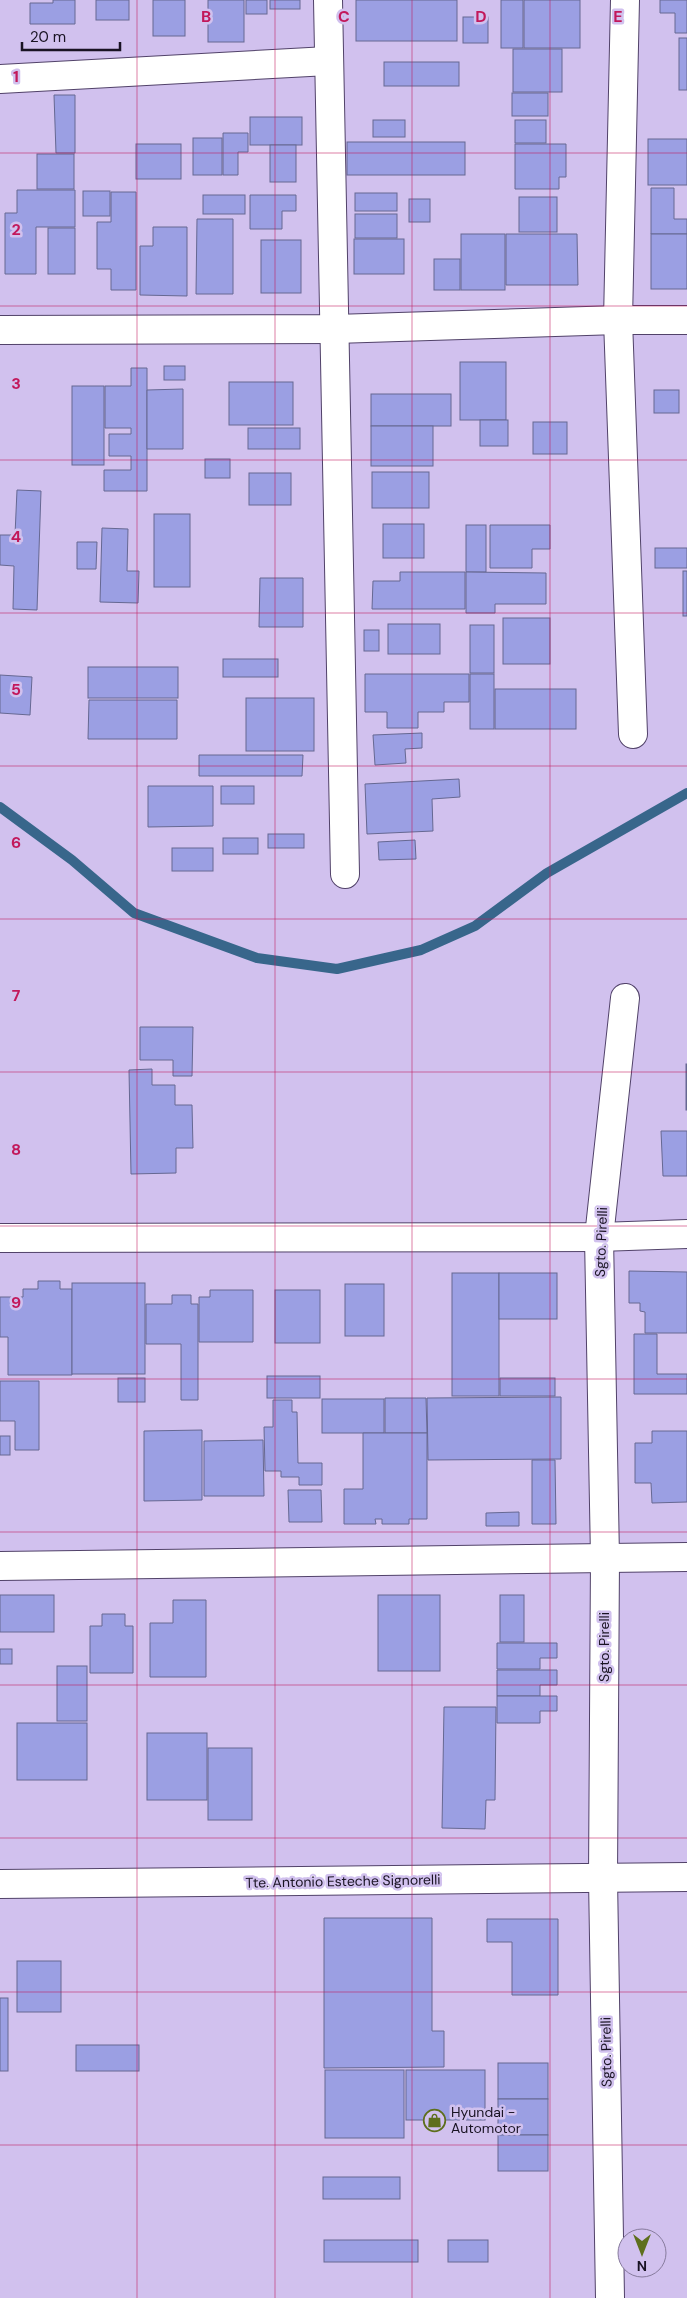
<svg xmlns="http://www.w3.org/2000/svg" width="687" height="2298" viewBox="0 0 687 2298" font-family="'DM Sans',sans-serif">
  <style>
    .lines { fill: none; stroke-linecap: round; stroke-linejoin: round }
    .stream { stroke: #38668b; stroke-width: 10 }
    .building { fill: #9b9fe3; stroke: #666892 }
    .street-casing { stroke: #514269; stroke-width: 30 }
    .street { stroke: #fff; stroke-width: 28 }
    .grid { fill: none; stroke: #c2185b; stroke-width: 1; stroke-opacity: 0.55 }
    .labels { text-anchor: middle; dominant-baseline: central; stroke-width: 5; stroke-linejoin: round; paint-order: stroke }
    .street-label { font-size: 14px; fill: #191323; stroke: #d1c1ee }
    .poi-label { font-size: 14px; fill: #191323; stroke: #d1c1ee; text-anchor: start }
    .grid-label { font-size: 16px; text-anchor: middle; font-weight: bold; fill: #c2185b; stroke: #d1c1ee; stroke-width: 5; stroke-linejoin: round; paint-order: stroke }
  </style>
  <rect width="100%" height="100%" fill="#d1c1ee"/>
  <g class="lines">
    <path class="stream" d="M0,807L72,860L134,913L257,958L337,969L421,950L475,926L547,873L687,793"/>
  </g>
  <g class="building">
    <path d="M53,0H75V24H30V3H53Z"/>
    <rect x="96" y="0" width="33" height="20"/>
    <rect x="153" y="0" width="32" height="36"/>
    <rect x="208" y="0" width="36" height="42"/>
    <rect x="246" y="0" width="21" height="14"/>
    <rect x="270" y="0" width="30" height="9"/>
    <rect x="356" y="0" width="101" height="41"/>
    <rect x="501" y="0" width="22" height="48"/>
    <rect x="524" y="0" width="56" height="48"/>
    <path d="M660,0H687V33H675V13H660Z"/>
    <rect x="463" y="17" width="25" height="26"/>
    <rect x="679" y="38" width="8" height="52"/>
    <rect x="513" y="49" width="49" height="43"/>
    <rect x="384" y="62" width="75" height="24"/>
    <rect x="512" y="93" width="36" height="23"/>
    <path d="M54,95H75V153H56Z"/>
    <rect x="250" y="117" width="52" height="28"/>
    <rect x="373" y="120" width="32" height="17"/>
    <rect x="515" y="120" width="31" height="23"/>
    <path d="M223,133H248V152H238V175H223Z"/>
    <rect x="193" y="138" width="29" height="37"/>
    <rect x="648" y="139" width="39" height="46"/>
    <rect x="347" y="142" width="118" height="33"/>
    <rect x="136" y="144" width="45" height="35"/>
    <path d="M515,144H566V177H559V189H515Z"/>
    <rect x="270" y="145" width="26" height="37"/>
    <rect x="37" y="154" width="37" height="35"/>
    <path d="M651,188H674V219H687V234H651Z"/>
    <path d="M17,190H75V227H36V274H5V213H17Z"/>
    <rect x="83" y="191" width="27" height="25"/>
    <path d="M111,192H136V290H111V269H97V222H111Z"/>
    <rect x="355" y="193" width="42" height="18"/>
    <rect x="203" y="195" width="42" height="19"/>
    <path d="M250,195H296V211H282V229H250Z"/>
    <rect x="519" y="197" width="38" height="35"/>
    <rect x="409" y="199" width="21" height="23"/>
    <rect x="355" y="214" width="42" height="24"/>
    <path d="M197,219H233V294H196Z"/>
    <path d="M153,227H187V296L140,295V246H153Z"/>
    <rect x="48" y="228" width="27" height="46"/>
    <rect x="461" y="234" width="44" height="56"/>
    <path d="M506,234H577L578,285H506Z"/>
    <rect x="651" y="234" width="36" height="55"/>
    <rect x="354" y="239" width="50" height="35"/>
    <rect x="261" y="240" width="40" height="53"/>
    <rect x="434" y="259" width="26" height="31"/>
    <rect x="460" y="362" width="46" height="58"/>
    <rect x="164" y="366" width="21" height="14"/>
    <path d="M131,368H147V491H104V470H131V456H109V434H131V428H105V386H131Z"/>
    <rect x="229" y="382" width="64" height="43"/>
    <rect x="72" y="386" width="32" height="79"/>
    <path d="M183,389V449H147V390Z"/>
    <rect x="654" y="390" width="25" height="23"/>
    <rect x="371" y="394" width="80" height="32"/>
    <rect x="480" y="420" width="28" height="26"/>
    <rect x="533" y="422" width="34" height="32"/>
    <rect x="371" y="426" width="62" height="40"/>
    <rect x="248" y="428" width="52" height="21"/>
    <rect x="205" y="459" width="25" height="19"/>
    <rect x="372" y="472" width="57" height="36"/>
    <rect x="249" y="473" width="42" height="32"/>
    <path d="M17,490L41,491L37,610L13,609L14,566L0,565V535H15Z"/>
    <rect x="154" y="514" width="36" height="73"/>
    <rect x="383" y="524" width="41" height="34"/>
    <rect x="466" y="525" width="20" height="47"/>
    <path d="M490,525H550V549H532V568H490Z"/>
    <path d="M102,528L128,529L127,571H139L138,603L100,602Z"/>
    <path d="M77,542H97L96,569H77Z"/>
    <rect x="655" y="548" width="32" height="20"/>
    <rect x="683" y="571" width="4" height="45"/>
    <path d="M400,572H465V609H372L373,581H400Z"/>
    <path d="M466,572L546,573V604H495V613H466Z"/>
    <path d="M260,578H303V627H259Z"/>
    <rect x="503" y="618" width="47" height="46"/>
    <rect x="388" y="624" width="52" height="30"/>
    <rect x="470" y="625" width="24" height="48"/>
    <rect x="364" y="630" width="15" height="21"/>
    <rect x="223" y="659" width="55" height="18"/>
    <rect x="88" y="667" width="90" height="31"/>
    <path d="M365,674H469V702H444V712H418V728H387V712H365Z"/>
    <rect x="470" y="674" width="24" height="55"/>
    <path d="M0,675L32,677L30,715L0,713Z"/>
    <rect x="495" y="689" width="81" height="40"/>
    <rect x="246" y="698" width="68" height="53"/>
    <path d="M89,700H177V739H88Z"/>
    <path d="M422,733V748L405,749L406,763L375,765L373,735Z"/>
    <path d="M199,755H303L302,776H199Z"/>
    <path d="M459,779L460,797L432,799L433,831L367,834L365,784Z"/>
    <path d="M148,786H213V826L148,827Z"/>
    <rect x="221" y="786" width="33" height="18"/>
    <rect x="268" y="834" width="36" height="14"/>
    <rect x="223" y="838" width="35" height="16"/>
    <path d="M415,840L416,859L379,860L378,842Z"/>
    <rect x="172" y="848" width="41" height="23"/>
    <path d="M140,1027H193L192,1076H173V1060H140Z"/>
    <rect x="686" y="1064" width="1" height="46"/>
    <path d="M152,1069V1085H175V1105H192L193,1148H176V1173L131,1174L129,1070Z"/>
    <path d="M661,1131H687V1176H663Z"/>
    <path d="M629,1271L687,1272V1333H645V1312L640,1311V1303H629Z"/>
    <rect x="452" y="1273" width="47" height="123"/>
    <rect x="499" y="1273" width="58" height="46"/>
    <path d="M38,1281H60V1289H72V1375H8V1337H0V1297H23V1289H38Z"/>
    <rect x="72" y="1283" width="73" height="91"/>
    <rect x="345" y="1284" width="39" height="52"/>
    <path d="M210,1290H253V1342H199V1297H210Z"/>
    <rect x="275" y="1290" width="45" height="53"/>
    <path d="M172,1295H191V1304H198V1400H181V1344H146V1304H172Z"/>
    <path d="M634,1334H657V1374H687V1394H634Z"/>
    <rect x="267" y="1376" width="53" height="22"/>
    <rect x="118" y="1378" width="27" height="24"/>
    <rect x="500" y="1378" width="55" height="18"/>
    <path d="M0,1381H39V1450H15V1421H0Z"/>
    <path d="M561,1397V1459L428,1460L427,1398Z"/>
    <path d="M385,1398H426L427,1433H385Z"/>
    <rect x="322" y="1399" width="62" height="34"/>
    <path d="M273,1400H292V1412H297L298,1463H322V1485H299V1477H281V1471H265L264,1427H273Z"/>
    <path d="M202,1430V1500L144,1501V1431Z"/>
    <path d="M652,1431H687V1502L652,1503L651,1483H635V1443H652Z"/>
    <path d="M363,1433H427V1519H409V1524H382V1519H375L376,1524H344V1489H363Z"/>
    <rect x="0" y="1436" width="10" height="19"/>
    <path d="M263,1440L264,1496H204V1441Z"/>
    <path d="M532,1460H555L556,1524H532Z"/>
    <path d="M288,1490H321L322,1522H289Z"/>
    <path d="M519,1512V1526H486V1513Z"/>
    <rect x="0" y="1595" width="54" height="37"/>
    <rect x="378" y="1595" width="62" height="76"/>
    <rect x="500" y="1595" width="24" height="47"/>
    <path d="M173,1600H206V1677H150V1623H173Z"/>
    <path d="M102,1614H125V1626H133V1673H90V1626H102Z"/>
    <path d="M497,1643H557V1658H540V1669H497Z"/>
    <rect x="0" y="1649" width="12" height="15"/>
    <rect x="57" y="1666" width="30" height="55"/>
    <path d="M497,1670H557V1685H540V1696H497Z"/>
    <path d="M497,1696H557V1711H540V1723H497Z"/>
    <path d="M444,1707H496L495,1800H486L485,1829L442,1828Z"/>
    <rect x="17" y="1723" width="70" height="57"/>
    <rect x="147" y="1733" width="60" height="67"/>
    <rect x="208" y="1748" width="44" height="72"/>
    <path d="M324,1918H432V2031H444V2067L324,2068Z"/>
    <path d="M487,1919H558V1995H512V1942H487Z"/>
    <rect x="17" y="1961" width="44" height="51"/>
    <rect x="0" y="1998" width="8" height="73"/>
    <rect x="76" y="2045" width="63" height="26"/>
    <rect x="498" y="2063" width="50" height="36"/>
    <rect x="325" y="2070" width="79" height="68"/>
    <rect x="406" y="2070" width="79" height="50"/>
    <rect x="498" y="2099" width="50" height="36"/>
    <rect x="498" y="2135" width="50" height="36"/>
    <rect x="323" y="2177" width="77" height="22"/>
    <rect x="324" y="2240" width="94" height="22"/>
    <rect x="448" y="2240" width="40" height="22"/>
  </g>
  <g class="lines">
    <defs>
      <g id="street">
        <path d="M328,0L345,874"/>
        <path d="M625,0L618,320L633,734"/>
        <path d="M0,79L328,61"/>
        <path d="M0,330L335,329L618,320H687"/>
        <path d="M0,1238L599,1237L687,1234"/>
        <path d="M0,1566L687,1557"/>
        <path d="M0,1884L687,1877"/>
        <path d="M610,2298L603,1878L605,1558L599,1237L625,998"/>
      </g>
    </defs>
    <use href="#street" class="street-casing"/>
    <use href="#street" class="street"/>
  </g>
  <path class="grid" d="M137,0V2298M275,0V2298M412,0V2298M550,0V2298M0,153H687M0,306H687M0,460H687M0,613H687M0,766H687M0,919H687M0,1072H687M0,1226H687M0,1379H687M0,1532H687M0,1685H687M0,1838H687M0,1992H687M0,2145H687"/>
  <defs>
    <symbol id="shop-ring" viewBox="-11 -11 22 22"><circle r="9.5" fill="#d1c1ee" stroke="#5e6f1d" stroke-width="1.5"/><path d="M-5-2.5h2.3a2.7 3.5 0 0 1 5.4 0H5L5.5 6h-11ZM-1.5-2.5h3a1.5 2.3 0 0 0-3 0Z" fill="#5e6f1d"/></symbol>
  </defs>
  <g fill-rule="evenodd">
    <use href="#shop-ring" x="422" y="2108" width="25" height="25"/>
  </g>
  <g class="labels">
    <g class="street-label">
      <text transform="translate(601 1242) rotate(-88)">Sgto. Pirelli</text>
      <text transform="translate(604 1647) rotate(-90)">Sgto. Pirelli</text>
      <text transform="translate(343 1881) rotate(-1)">Tte. Antonio Esteche Signorelli</text>
      <text transform="translate(606 2052) rotate(-91)">Sgto. Pirelli</text>
    </g>
    <g class="poi-label">
      <text x="451" y="2112">Hyundai -<tspan x="451" dy="16">Automotor</tspan></text>
    </g>
  </g>
  <g class="grid-label">
    <text x="206" y="22">B</text>
    <text x="344" y="22">C</text>
    <text x="481" y="22">D</text>
    <text x="618" y="22">E</text>
    <text x="16" y="82">1</text>
    <text x="16" y="235">2</text>
    <text x="16" y="389">3</text>
    <text x="16" y="542">4</text>
    <text x="16" y="695">5</text>
    <text x="16" y="848">6</text>
    <text x="16" y="1001">7</text>
    <text x="16" y="1155">8</text>
    <text x="16" y="1308">9</text>
  </g>
  <g transform="translate(642 2253) rotate(180)"><circle r="24" fill="#d1c1ee" stroke="#877b9d"/>
  <path d="M0-4L9 19L0 12L-9 19Z" fill="#5e6f1d"/>
  <text y="-8" font-size="14" font-weight="bold" text-anchor="middle" fill="#191323">N</text>
  </g>
  <path d="M22 42v8h98v-8" fill="none" stroke="#191323" stroke-width="2.5"/>
  <text x="30" y="42" font-size="15" fill="#191323" stroke="#d1c1ee" stroke-width="4" paint-order="stroke">20 m</text>
</svg>
